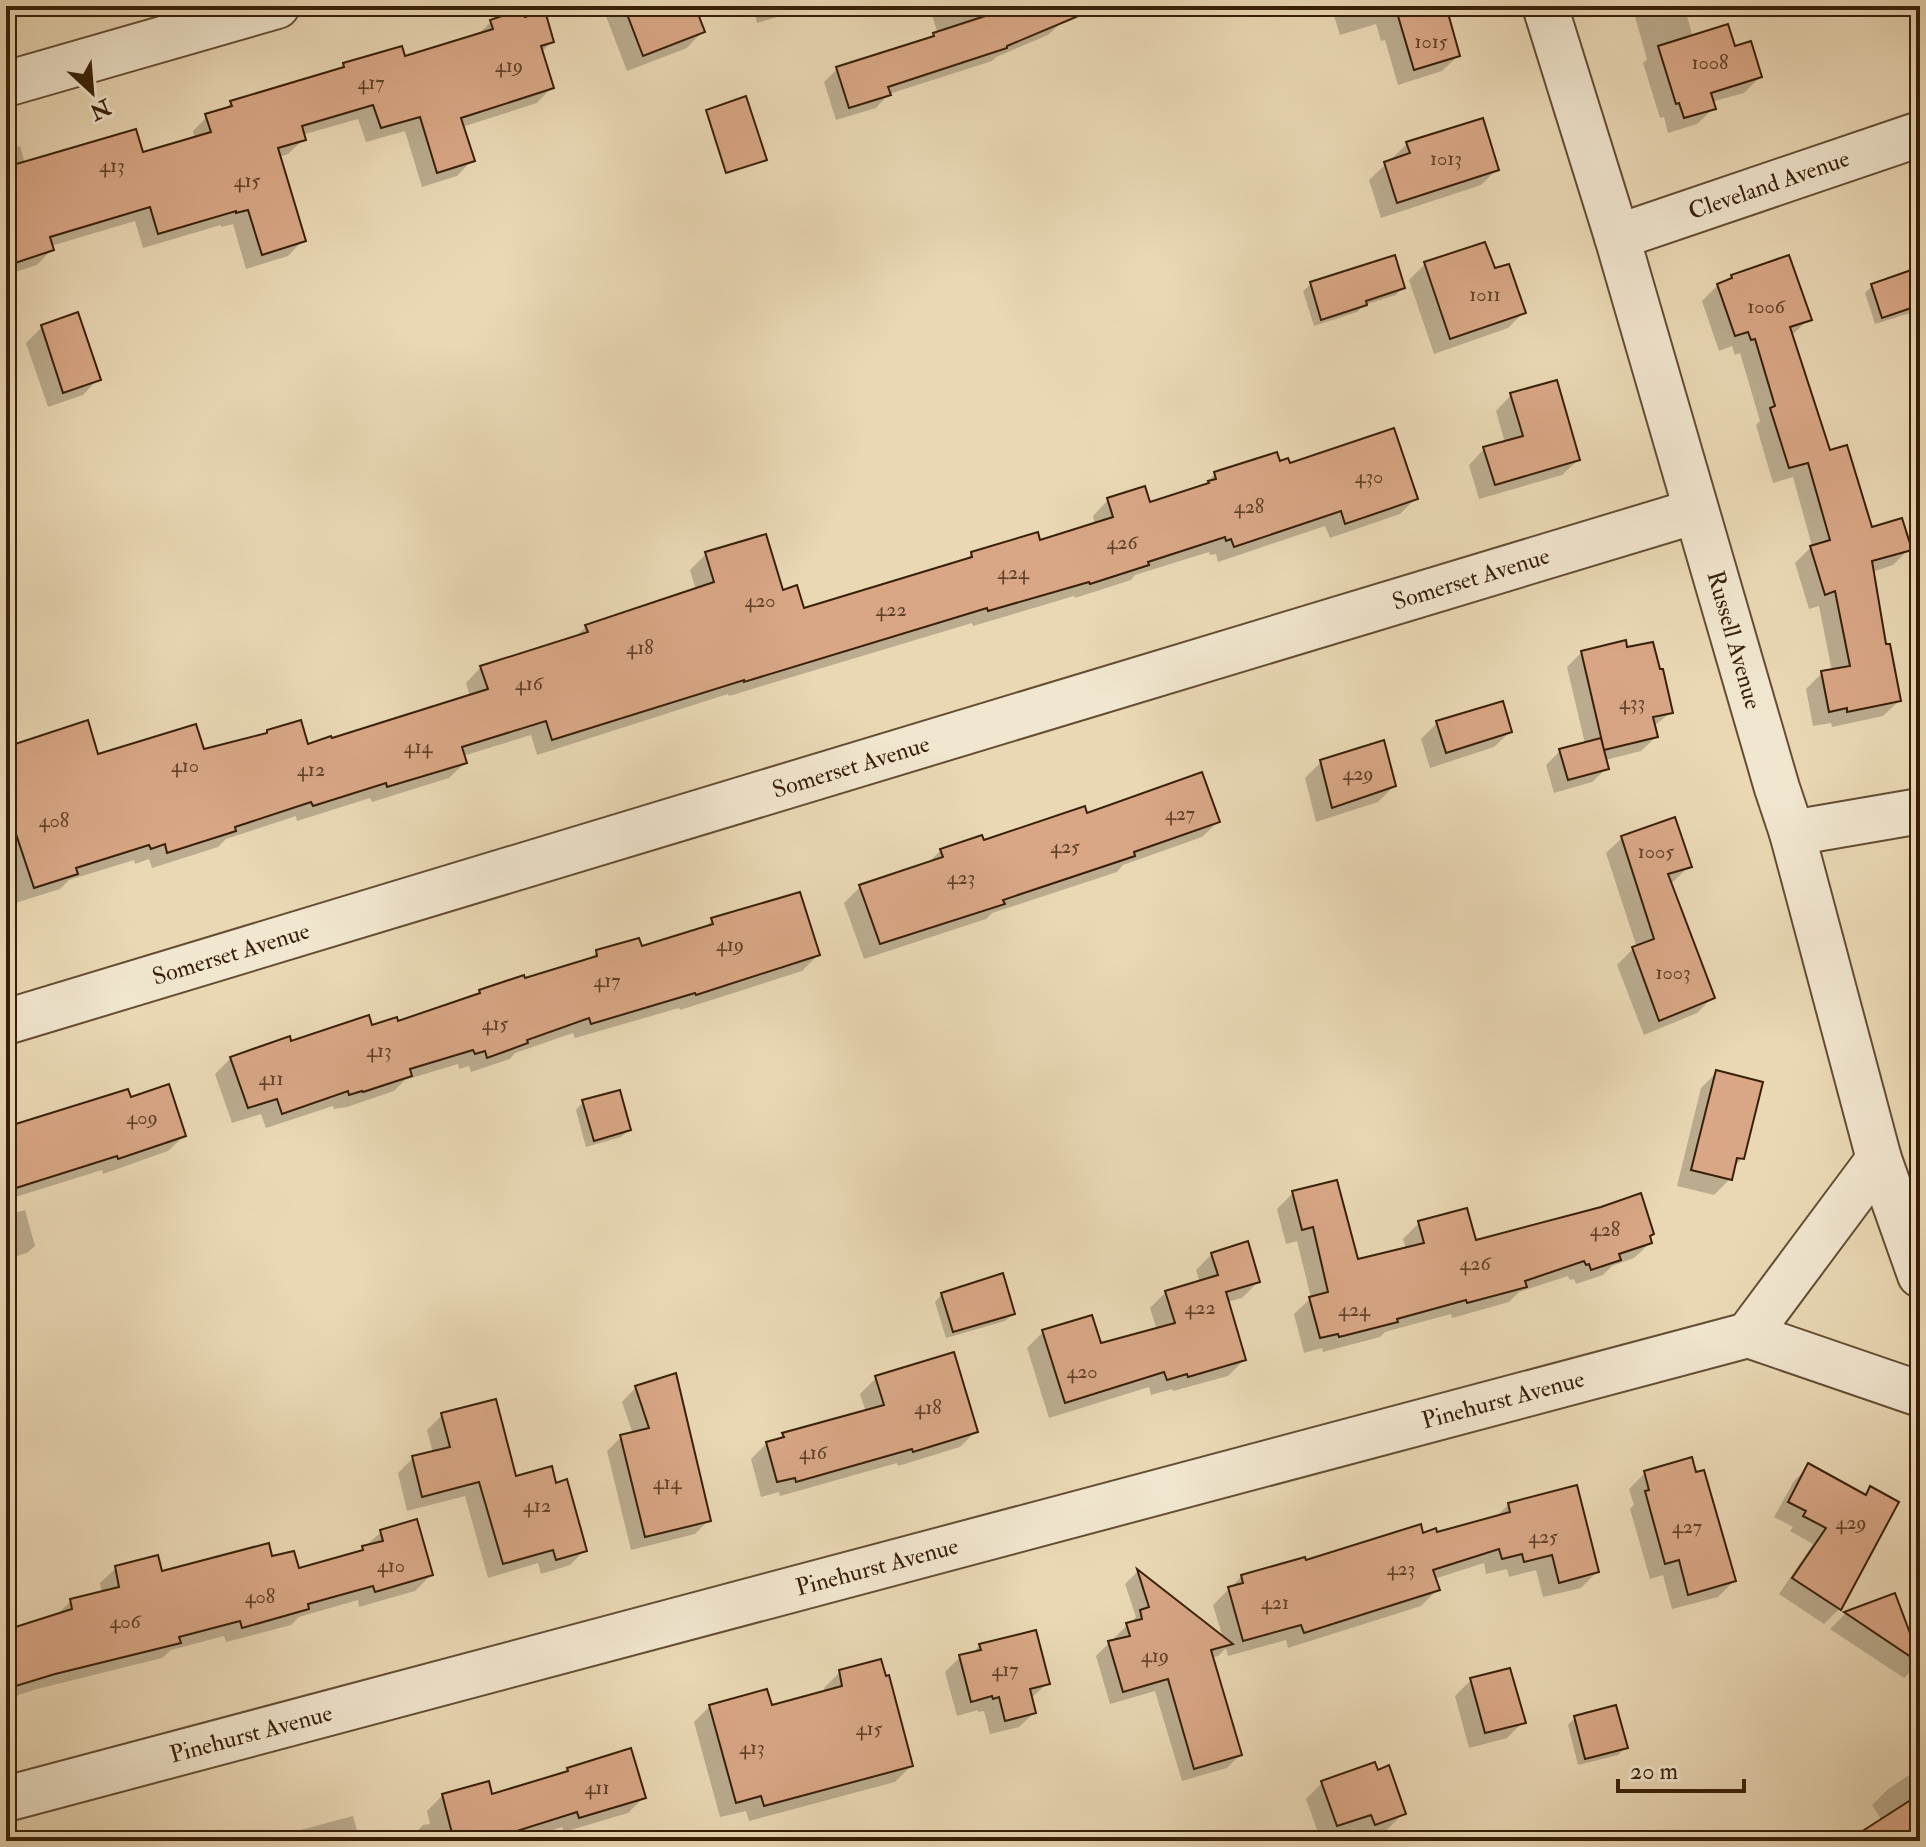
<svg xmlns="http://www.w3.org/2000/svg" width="1926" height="1847" viewBox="0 0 1926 1847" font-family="'IM FELL Double Pica',serif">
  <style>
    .shadow { fill: #0003 }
    .building { fill: #d9a786; stroke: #381f08; stroke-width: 2 }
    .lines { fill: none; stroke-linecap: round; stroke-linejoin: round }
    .minor-casing { stroke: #644d33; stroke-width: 48 }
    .tertiary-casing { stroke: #644d33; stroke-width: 48 }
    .minor { stroke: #f1e6cf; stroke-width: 44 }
    .tertiary { stroke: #f1e6cf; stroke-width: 44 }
    .labels { text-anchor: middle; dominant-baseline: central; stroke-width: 6; stroke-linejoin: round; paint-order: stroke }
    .number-label { font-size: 20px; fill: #604128 }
    .street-label { font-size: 24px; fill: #381f08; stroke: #f1e6cf }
  </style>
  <rect width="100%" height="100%" fill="#ead8b5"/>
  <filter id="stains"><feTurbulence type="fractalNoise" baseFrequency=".0025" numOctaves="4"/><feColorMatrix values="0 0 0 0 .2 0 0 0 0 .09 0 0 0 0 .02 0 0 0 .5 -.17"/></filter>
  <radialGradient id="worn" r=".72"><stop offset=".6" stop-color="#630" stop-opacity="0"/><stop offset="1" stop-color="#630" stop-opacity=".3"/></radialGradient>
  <g class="shadow">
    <path d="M602,6H693L702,32L687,48L627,71Z"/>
    <path d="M733,6H796L787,14L757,23L754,9L735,14Z"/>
    <path d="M929,6H999L1002,15L1024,6H1055L1062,22L1048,35L996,57L992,61L889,94L876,108L836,120L824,82L837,69L930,39L938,34Z"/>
    <path d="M1331,6H1446L1458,56L1442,71L1398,85L1385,40L1381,41L1376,24L1340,35Z"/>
    <path d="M1632,6H1684L1693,37L1760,77L1744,93L1711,102L1713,109L1697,124L1668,133L1664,117L1660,118L1643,63L1647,59Z"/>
    <path d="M1913,6H1920V29Z"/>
    <path d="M524,20L552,41L541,53L552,87L537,103L462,127L472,160L457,176L422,187L405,131L366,142L358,119L302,135L304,139L288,154L279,157L303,240L288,256L246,269L233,224L221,227V225L143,248L135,221L51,246L52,249L37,265L6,275V150L20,146L25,164L142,154L195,139L193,131L209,115L224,110L231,103L339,70L344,65L403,59L476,36L491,22Z"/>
    <path d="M1407,144L1497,169L1481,185L1381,218L1369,180Z"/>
    <path d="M1425,264L1493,271L1523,313L1508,328L1434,354L1409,280Z"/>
    <path d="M1920,269V310L1875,324L1865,293L1872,286Z"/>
    <path d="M1732,277L1809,319L1791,336L1828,452L1871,529L1909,549L1893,565L1872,572L1885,647L1899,701L1883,716L1832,727L1831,723L1813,726L1806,689L1822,673L1832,671L1819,606L1809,609L1795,563L1812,546L1793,477L1773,483L1756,425L1760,421L1740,353L1735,355L1732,346L1719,351L1702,301L1718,285L1727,282Z"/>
    <path d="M1311,284L1403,287L1396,295L1364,305L1357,312L1314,326L1303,291Z"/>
    <path d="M42,327L98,379L83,395L48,407L26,343Z"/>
    <path d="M1511,395L1578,460L1562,475L1479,499L1469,465L1484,449L1505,443L1496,411Z"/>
    <path d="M1279,463L1416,498L1400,514L1330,538L1325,526L1218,562L1216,554L1210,555L1209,552L1135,575L1131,580L1075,598L1074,596L973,626L972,623L729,696L728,694L537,755L531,735L463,756L465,763L449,778L372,802L370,798L297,821L296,816L226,839L218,847L152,868L149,859L135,864L134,860L69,880L60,889L6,906V749L97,757L203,751L264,736L268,732L307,746L331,740L470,697L466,683L481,667L574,638L586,627L696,590L690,570L706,554L782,592L802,610L964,561L972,554L1039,542L1095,524L1093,516L1108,500L1149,505L1201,488L1215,474Z"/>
    <path d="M1582,652L1671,712L1653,727L1656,737L1641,751L1605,760L1607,768L1592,782L1554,793L1546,765L1560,751L1585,744L1567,667Z"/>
    <path d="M1502,703L1510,732L1494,747L1430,768L1421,739L1437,723Z"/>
    <path d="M1321,762L1394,786L1378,802L1316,822L1305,778Z"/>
    <path d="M1086,815L1218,822L1202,837L1123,865L1117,872L992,913L986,919L864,959L844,903L860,887L927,864L941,850L982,842Z"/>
    <path d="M1622,838L1689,866L1673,882L1670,883L1713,997L1697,1013L1644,1035L1617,965L1633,949L1637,948L1606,853Z"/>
    <path d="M712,920L818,955L802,971L680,1010L679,1008L575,1038L573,1033L515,1053L510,1059L471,1072L469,1066L459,1069L458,1064L405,1080L394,1091L347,1107L334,1109L333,1106L266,1128L261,1114L232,1123L215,1074L231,1058L290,1043L397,1024L476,996L480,992L588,961L597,952L640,949L704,929Z"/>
    <path d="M1717,1072L1742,1158L1733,1168L1730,1179L1714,1195L1677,1186L1701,1088Z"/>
    <path d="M130,1100L184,1136L168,1151L103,1174L102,1170L6,1200V1129Z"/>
    <path d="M583,1102L629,1130L621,1137L586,1147L576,1110Z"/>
    <path d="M1293,1193L1357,1261L1406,1249L1403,1239L1419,1223L1474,1242L1648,1238L1650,1243L1634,1258L1612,1266L1603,1275L1576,1284L1574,1279L1570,1280L1568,1276L1519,1292L1509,1302L1452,1318L1451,1314L1385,1332L1380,1337L1323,1352L1322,1348L1304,1353L1294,1314L1311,1298L1297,1241L1286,1244L1277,1209Z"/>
    <path d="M25,1210L35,1246L27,1253L6,1259V1215Z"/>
    <path d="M1212,1254L1258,1282L1242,1298L1227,1302L1244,1360L1228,1376L1173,1391L1172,1389L1151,1395L1149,1387L1049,1418L1027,1348L1043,1332L1100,1346L1157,1330L1150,1308L1166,1292L1200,1283L1196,1270Z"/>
    <path d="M942,1294L1013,1314L1005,1321L946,1338L935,1302Z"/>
    <path d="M876,1378L976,1431L960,1447L898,1466L897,1463L780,1496L779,1492L761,1497L751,1459L767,1443L777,1441L783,1435L866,1412L860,1394Z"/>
    <path d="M636,1387L709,1520L695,1534L631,1550L607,1451L621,1437L633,1434L622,1402Z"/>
    <path d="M442,1415L514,1479L555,1485L585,1550L570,1565L541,1574L538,1563L488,1578L465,1496L407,1511L398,1473L413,1458L433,1453L427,1430Z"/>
    <path d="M1809,1466L1864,1496L1871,1489L1896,1503L1839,1609L1824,1624L1779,1594L1813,1544L1790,1531L1793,1527L1774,1517L1794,1481Z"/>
    <path d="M1645,1473L1734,1581L1718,1597L1672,1609L1663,1575L1650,1579L1630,1509L1634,1505L1629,1489Z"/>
    <path d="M1509,1504L1597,1572L1581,1588L1543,1597L1536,1570L1509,1577L1507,1569L1486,1574L1484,1563L1434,1579L1437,1590L1421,1606L1288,1648L1286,1640L1228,1656L1226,1648L1218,1656L1211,1658L1240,1755L1227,1768L1182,1781L1155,1691L1110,1704L1096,1656L1109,1643L1115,1642L1114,1638L1136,1617L1125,1584L1137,1572L1223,1638L1213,1605L1242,1576L1422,1536L1436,1535L1494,1519Z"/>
    <path d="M381,1532L431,1575L415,1591L359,1607L358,1600L299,1617L291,1625L226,1642L224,1636L171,1650L162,1658L37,1689L6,1699V1632L55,1617L71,1601L102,1593L100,1583L116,1568L161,1573L271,1559L297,1571L357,1554Z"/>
    <path d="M1894,1596L1919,1664L1904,1678L1830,1629L1845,1614Z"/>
    <path d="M980,1645L1048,1683L1030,1699L1034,1713L1019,1727L990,1734L984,1711L978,1712V1710L957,1716L945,1672L960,1657L972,1654Z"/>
    <path d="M840,1672L911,1766L895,1782L749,1821L746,1811L720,1817L694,1722L710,1706L770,1707L825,1692L824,1688Z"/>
    <path d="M1471,1680L1523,1722L1507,1738L1469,1748L1455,1696Z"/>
    <path d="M1575,1718L1626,1747L1618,1755L1578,1765L1568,1725Z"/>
    <path d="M1920,1768V1841H1858L1882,1821L1872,1805L1888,1789Z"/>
    <path d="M568,1769L644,1797L628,1813L564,1832L562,1827L516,1841H408L423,1825L430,1824L427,1811L443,1795L490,1796L563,1775Z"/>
    <path d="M1377,1772L1403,1813L1388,1829L1359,1840L1355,1829L1321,1841L1306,1799L1322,1783Z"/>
    <path d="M353,1816L360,1841H271L285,1837L289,1833Z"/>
  </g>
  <g class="building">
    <path d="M624,6H695L705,32L643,56Z"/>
    <path d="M1016,6H1102L1007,46V48L888,87L891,95L849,108L836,67L934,36L933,33Z"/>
    <path d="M1395,6H1446L1460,56L1414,70Z"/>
    <path d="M522,9L525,17L545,11L554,42L541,46L554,88L461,118L475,161L437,173L420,117L381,128L373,105L302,126L306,140L278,148L306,241L262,255L248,210L236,213V211L158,234L150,207L50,237L54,250L6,266V167L136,129L143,152L211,132L205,114L232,106L230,101L344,67L343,63L402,46L405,56L493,29L490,20Z"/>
    <path d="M1728,24L1735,46L1751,41L1762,77L1711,93L1716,109L1684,118L1679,103L1676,104L1658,46Z"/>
    <path d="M746,96L767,160L726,173L706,110Z"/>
    <path d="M1483,118L1499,170L1397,203L1384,162L1410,153L1406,142Z"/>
    <path d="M1485,242L1495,268L1509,264L1526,313L1450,339L1424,262Z"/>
    <path d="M1395,255L1405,288L1366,301L1367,305L1321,320L1310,282Z"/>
    <path d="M1789,255L1812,320L1790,327L1830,450L1847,445L1872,527L1902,518L1912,550L1872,561L1886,644H1890L1901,701L1847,712V708L1829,712L1821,671L1850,666L1835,591L1825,595L1810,546L1830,540L1808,463L1789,468L1770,408L1775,406L1755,339L1751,340L1748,332L1735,336L1717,284L1732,278L1731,275Z"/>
    <path d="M1920,267V305L1882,318L1871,284Z"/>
    <path d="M78,312L101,380L63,393L41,325Z"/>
    <path d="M1557,380L1580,460L1495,485L1483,447L1523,436L1510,393Z"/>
    <path d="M1394,428L1418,499L1345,524L1341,511L1234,547L1231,539L1226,541L1225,537L1148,562L1149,565L1090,584L1089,582L988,611L987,608L744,682V680L552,740L546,721L462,747L467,763L387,787L386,783L313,806L311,802L235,827L236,831L167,853L165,844L151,849L149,845L76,868L78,874L34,888L6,804V747L88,720L98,754L196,724L204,749L267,733V730L301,720L308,744L331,736L332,738L488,689L480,666L588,632L585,625L714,582L705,552L766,534L783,590L797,585L804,608L972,557L971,552L1038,532L1040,540L1113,517L1107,498L1145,486L1150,502L1209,483L1208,481L1216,479L1214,472L1277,452L1280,461L1288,458L1290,463Z"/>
    <path d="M1626,640L1627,647L1653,642L1660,669H1663L1673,713L1653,717L1658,737L1604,750L1609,769L1568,780L1559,749L1601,738L1604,750L1581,651Z"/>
    <path d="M1503,701L1512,732L1446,753L1436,721Z"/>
    <path d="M1384,740L1396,786L1332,808L1320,760Z"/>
    <path d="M1202,772L1220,822L1134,852L1135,856L1003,900L1005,904L880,944L859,885L943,857L940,849L982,835L984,840L1085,806L1087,813Z"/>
    <path d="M1675,817L1692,867L1668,874L1715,998L1659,1021L1632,947L1654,939L1621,836Z"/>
    <path d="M800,892L820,955L696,995L695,993L591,1024L589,1018L527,1040L528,1043L487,1058L485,1051L475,1054L473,1050L410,1069L412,1076L363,1092L362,1091L349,1095L348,1091L282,1114L277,1099L248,1108L230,1057L290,1036L291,1041L369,1015L372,1025L397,1017L398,1021L480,993L479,990L524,975L525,978L597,956L596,950L639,938L642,946L713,924L711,918Z"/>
    <path d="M1716,1070L1763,1082L1744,1159L1737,1158L1732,1180L1691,1170Z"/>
    <path d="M169,1084L186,1136L118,1159L117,1156L16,1188L6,1156V1127L128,1089L131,1097Z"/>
    <path d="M620,1090L631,1130L594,1141L582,1100Z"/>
    <path d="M1337,1180L1358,1259L1424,1243L1418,1221L1467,1208L1476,1240L1601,1207L1641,1193L1654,1234L1650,1236L1652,1243L1619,1254L1621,1260L1591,1270L1589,1264L1586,1265L1584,1261L1525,1281L1527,1287L1467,1303L1466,1300L1397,1319L1398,1322L1339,1337L1338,1334L1320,1338L1309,1297L1328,1292L1313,1227L1302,1230L1292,1191Z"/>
    <path d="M1248,1241L1260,1282L1226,1292L1246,1360L1188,1377L1187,1374L1167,1380L1164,1372L1065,1403L1042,1330L1092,1315L1101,1343L1175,1323L1165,1291L1218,1275L1211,1253Z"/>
    <path d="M1003,1273L1015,1314L953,1332L941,1293Z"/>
    <path d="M954,1352L978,1432L913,1452L912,1449L796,1482L795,1478L777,1482L766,1442L784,1437L782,1433L884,1405L875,1376Z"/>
    <path d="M676,1373L711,1521L645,1537L620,1435L649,1428L635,1386Z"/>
    <path d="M496,1399L516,1476L552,1466L556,1483L567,1479L587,1551L556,1560L553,1550L503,1564L479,1482L422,1497L412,1456L450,1447L441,1413Z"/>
    <path d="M1692,1457L1696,1472L1704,1470L1736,1581L1688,1595L1679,1560L1665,1564L1645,1491L1649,1490L1644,1471Z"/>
    <path d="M1808,1463L1866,1495L1870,1486L1899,1502L1841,1610L1792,1578L1826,1528L1803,1516L1806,1511L1788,1502Z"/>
    <path d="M1577,1485L1599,1572L1559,1583L1552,1555L1524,1562L1522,1554L1502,1559L1499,1549L1433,1570L1440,1590L1304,1633L1301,1625L1243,1641L1228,1587L1243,1583L1241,1575L1305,1557L1306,1560L1421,1524L1423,1533L1436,1528L1437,1532L1510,1512L1508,1503Z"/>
    <path d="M417,1519L433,1575L375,1592L373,1586L308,1604L309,1609L242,1628L240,1621L179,1637L181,1643L55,1674L6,1689V1630L72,1609L70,1599L119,1587L115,1566L158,1555L162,1571L269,1543L272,1556L294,1551L299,1568L363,1550L362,1546L383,1541L380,1530Z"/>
    <path d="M1137,1569L1233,1644L1211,1650L1242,1755L1194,1769L1168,1679L1123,1692L1108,1641L1130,1636L1126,1623L1142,1619L1140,1610L1149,1607Z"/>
    <path d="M1895,1593L1920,1660V1663L1844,1612Z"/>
    <path d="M1036,1630L1050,1684L1030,1689L1036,1713L1005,1721L999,1697L993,1699L992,1696L971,1702L959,1655L981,1650L979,1644Z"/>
    <path d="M881,1659L886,1676L889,1675L913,1766L764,1806L761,1796L736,1803L709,1705L767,1689L772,1705L842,1686L839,1670Z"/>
    <path d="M1510,1668L1526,1723L1485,1733L1470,1678Z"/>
    <path d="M1616,1705L1628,1748L1585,1759L1574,1716Z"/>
    <path d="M631,1748L646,1798L579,1818L577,1812L485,1841H454L442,1794L489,1781L492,1794L568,1771L567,1768Z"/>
    <path d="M1375,1762L1378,1770L1389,1765L1406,1814L1375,1825L1371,1815L1337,1826L1321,1781Z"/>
    <path d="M1920,1794V1841H1847Z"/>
  </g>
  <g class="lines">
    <defs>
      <g id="minor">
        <path d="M1545,6L1617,237L1777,788L1792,833L1879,1159L1920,1275"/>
        <path d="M1617,237L1920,134"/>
        <path d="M1792,833L1920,811"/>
        <path d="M6,1022L1696,511"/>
        <path d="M1748,1335L1879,1159"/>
        <path d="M6,1799L1748,1335L1920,1394"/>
      </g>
      <path id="tertiary" d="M6,84L277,6"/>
    </defs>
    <use href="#minor" class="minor-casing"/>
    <use href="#tertiary" class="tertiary-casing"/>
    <use href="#minor" class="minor"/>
    <use href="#tertiary" class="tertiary"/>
  </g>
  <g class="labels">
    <g class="number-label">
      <text x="1431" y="41">1015</text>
      <text x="1710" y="62">1008</text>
      <text x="509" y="65">419</text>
      <text x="371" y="82">417</text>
      <text x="1446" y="158">1013</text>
      <text x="112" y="165">413</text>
      <text x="247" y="180">415</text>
      <text x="1485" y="294">1011</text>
      <text x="1766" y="306">1006</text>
      <text x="1369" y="476">430</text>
      <text x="1249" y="506">428</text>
      <text x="1122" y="542">426</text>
      <text x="1013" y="572">424</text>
      <text x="760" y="600">420</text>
      <text x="891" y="609">422</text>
      <text x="640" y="647">418</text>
      <text x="529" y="683">416</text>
      <text x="1632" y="702">433</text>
      <text x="418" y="746">414</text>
      <text x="185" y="765">410</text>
      <text x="311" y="769">412</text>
      <text x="1358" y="773">429</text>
      <text x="1180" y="813">427</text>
      <text x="54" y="820">408</text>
      <text x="1065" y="846">425</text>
      <text x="1656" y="851">1005</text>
      <text x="961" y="877">423</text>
      <text x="730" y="944">419</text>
      <text x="1673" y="972">1003</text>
      <text x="607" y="980">417</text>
      <text x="495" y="1023">415</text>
      <text x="379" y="1050">413</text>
      <text x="271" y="1078">411</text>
      <text x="142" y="1117">409</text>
      <text x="1605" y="1229">428</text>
      <text x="1475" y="1263">426</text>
      <text x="1200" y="1307">422</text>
      <text x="1354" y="1309">424</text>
      <text x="1082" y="1371">420</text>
      <text x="928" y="1407">418</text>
      <text x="813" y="1452">416</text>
      <text x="667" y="1482">414</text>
      <text x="537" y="1505">412</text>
      <text x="1851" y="1522">429</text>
      <text x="1687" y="1526">427</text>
      <text x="1543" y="1536">425</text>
      <text x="391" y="1565">410</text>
      <text x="1401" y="1568">423</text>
      <text x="260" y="1596">408</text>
      <text x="1275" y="1602">421</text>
      <text x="125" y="1621">406</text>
      <text x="1155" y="1655">419</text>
      <text x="1005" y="1669">417</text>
      <text x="869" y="1728">415</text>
      <text x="752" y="1747">413</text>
      <text x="597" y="1787">411</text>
    </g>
    <g class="street-label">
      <text transform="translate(1769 185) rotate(-19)">Cleveland Avenue</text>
      <text transform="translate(1471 579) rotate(-17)">Somerset Avenue</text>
      <text transform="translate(1734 640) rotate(74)">Russell Avenue</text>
      <text transform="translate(851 767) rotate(-17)">Somerset Avenue</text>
      <text transform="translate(231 954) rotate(-17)">Somerset Avenue</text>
      <text transform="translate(1503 1400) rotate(-15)">Pinehurst Avenue</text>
      <text transform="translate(877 1567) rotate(-15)">Pinehurst Avenue</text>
      <text transform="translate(251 1734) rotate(-15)">Pinehurst Avenue</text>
    </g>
  </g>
  <rect width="1926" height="1847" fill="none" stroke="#ead8b5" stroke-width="32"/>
  <rect x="8" y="8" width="1910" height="1831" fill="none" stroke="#381f08" stroke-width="4"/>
  <rect x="16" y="16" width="1894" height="1815" fill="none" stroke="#381f08" stroke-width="2"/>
  <g transform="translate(92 92) rotate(154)" stroke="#f1e6cf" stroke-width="6" paint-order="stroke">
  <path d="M0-6L14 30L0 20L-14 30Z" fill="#381f08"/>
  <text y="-12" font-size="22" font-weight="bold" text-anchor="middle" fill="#381f08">N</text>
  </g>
  <path d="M1618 1779v12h126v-12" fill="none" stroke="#381f08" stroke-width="4"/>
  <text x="1630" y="1779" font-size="24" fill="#381f08" stroke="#f1e6cf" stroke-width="6" paint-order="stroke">20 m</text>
  <rect width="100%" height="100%" filter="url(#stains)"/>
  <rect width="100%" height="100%" fill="url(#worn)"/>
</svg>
